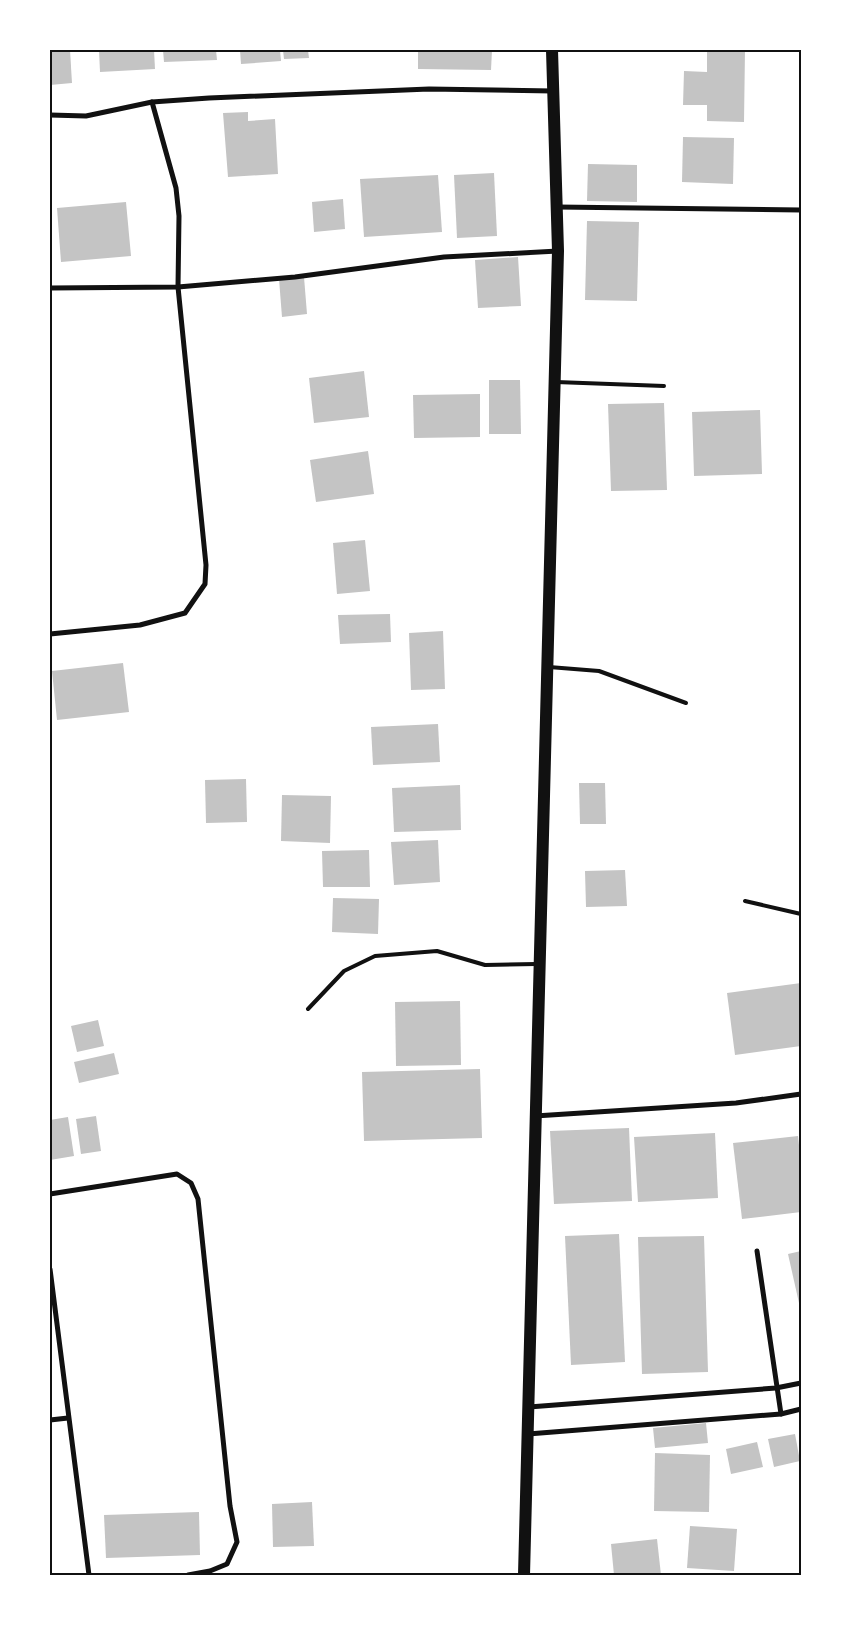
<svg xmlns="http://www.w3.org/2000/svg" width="851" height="1625" viewBox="0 0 851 1625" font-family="Cabin,sans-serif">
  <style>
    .building { fill: #c4c4c4 }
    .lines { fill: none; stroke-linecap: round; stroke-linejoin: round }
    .service { stroke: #111; stroke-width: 4 }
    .minor { stroke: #111; stroke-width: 5 }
    .primary { stroke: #111; stroke-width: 12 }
    .neatline { fill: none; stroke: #111; stroke-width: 2 }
  </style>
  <rect width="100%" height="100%" fill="#fff"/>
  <g class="building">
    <path d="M50,50H70L72,83L50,85Z"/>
    <path d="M99,50H154L155,69L100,72Z"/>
    <path d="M163,50H216L217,60L164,62Z"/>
    <path d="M240,50H280L281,61L241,64Z"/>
    <path d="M283,50H308L309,58L284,59Z"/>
    <path d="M418,50H492L491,70L418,69Z"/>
    <path d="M707,50H745L744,122L707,121V105H683L684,71L707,72Z"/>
    <path d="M248,112V121L275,119L278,174L228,177L223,113Z"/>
    <path d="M683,137L734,138L733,184L682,182Z"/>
    <path d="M588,164L637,165V202L587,201Z"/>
    <path d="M494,173L497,236L457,238L454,175Z"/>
    <path d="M438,175L442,232L364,237L360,179Z"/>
    <path d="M343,199L345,229L314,232L312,202Z"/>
    <path d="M126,202L131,256L61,262L57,208Z"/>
    <path d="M587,221L639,222L637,301L585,300Z"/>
    <path d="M518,257L521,306L478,308L475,260Z"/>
    <path d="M304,277L307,314L282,317L279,279Z"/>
    <path d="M364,371L369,417L314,423L309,378Z"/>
    <path d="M489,380H520L521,434H489Z"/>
    <path d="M480,394V437L414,438L413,395Z"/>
    <path d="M664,403L667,490L611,491L608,404Z"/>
    <path d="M760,410L762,474L694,476L692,412Z"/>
    <path d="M368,451L374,494L316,502L310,460Z"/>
    <path d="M365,540L370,591L337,594L333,543Z"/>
    <path d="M390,614L391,642L340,644L338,615Z"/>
    <path d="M443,631L445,689L411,690L409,633Z"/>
    <path d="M123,663L129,712L57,720L52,671Z"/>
    <path d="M438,724L440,762L373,765L371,727Z"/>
    <path d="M246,779L247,822L206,823L205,780Z"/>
    <path d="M579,783H605L606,824H580Z"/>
    <path d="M460,785L461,830L394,832L392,788Z"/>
    <path d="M282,795L331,796L330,843L281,841Z"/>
    <path d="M438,840L440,882L394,885L391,842Z"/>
    <path d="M369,850L370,887H323L322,851Z"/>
    <path d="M625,870L627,906L586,907L585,871Z"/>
    <path d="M333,898L379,899L378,934L332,932Z"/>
    <path d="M801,983V1046L735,1055L727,993Z"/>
    <path d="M460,1001L461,1065L396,1066L395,1002Z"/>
    <path d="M98,1020L104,1046L77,1052L71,1026Z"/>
    <path d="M114,1053L119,1074L79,1083L74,1062Z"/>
    <path d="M480,1069L482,1138L364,1141L362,1072Z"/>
    <path d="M96,1116L101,1151L81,1154L76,1119Z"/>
    <path d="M68,1117L74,1156L50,1160V1120Z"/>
    <path d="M629,1128L632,1201L554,1204L550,1131Z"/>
    <path d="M715,1133L718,1198L638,1202L634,1137Z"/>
    <path d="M798,1136L801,1163V1212L742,1219L733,1143Z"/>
    <path d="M619,1234L625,1362L571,1365L565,1236Z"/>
    <path d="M704,1236L708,1372L642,1374L638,1237Z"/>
    <path d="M801,1251V1303H799L788,1254Z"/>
    <path d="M706,1423L708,1443L655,1448L653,1428Z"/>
    <path d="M795,1434L800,1461L774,1467L768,1439Z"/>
    <path d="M757,1442L763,1467L731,1474L726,1449Z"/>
    <path d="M655,1453L710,1455L709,1512L654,1511Z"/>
    <path d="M312,1502L314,1546L273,1547L272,1504Z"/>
    <path d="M199,1512L200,1555L106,1558L104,1515Z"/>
    <path d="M690,1526L737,1529L734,1571L687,1568Z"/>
    <path d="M657,1539L661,1575H614L611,1544Z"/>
  </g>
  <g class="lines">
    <g class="service">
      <path d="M556,382L664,386"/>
      <path d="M549,667L599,671L686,703"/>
      <path d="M745,901L801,914"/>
      <path d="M308,1009L344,971L375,956L437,951L485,965L536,964"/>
    </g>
    <g class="minor">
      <path d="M50,115L86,116L152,102L209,98L429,89L553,91"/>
      <path d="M557,207L801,210"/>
      <path d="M50,288L178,287L295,277L444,257L558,251"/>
      <path d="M50,634L140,625L185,613L205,584L206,565L178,287L179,216L176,188L152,102"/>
      <path d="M535,1116L736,1103L801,1094"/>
      <path d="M50,1194L177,1174L191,1183L198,1199L230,1506L237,1542L227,1564L210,1571L188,1575"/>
      <path d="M757,1251L781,1414"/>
      <path d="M50,1269L89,1575"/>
      <path d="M529,1407L776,1388L801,1383"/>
      <path d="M50,1420L68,1418"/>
      <path d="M528,1434L781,1414L801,1409"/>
    </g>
    <path class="primary" d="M524,1575L558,251L552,50"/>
  </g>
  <rect width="851" height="1625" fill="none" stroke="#ffffff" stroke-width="102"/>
  <rect x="51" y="51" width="749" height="1523" class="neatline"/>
</svg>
